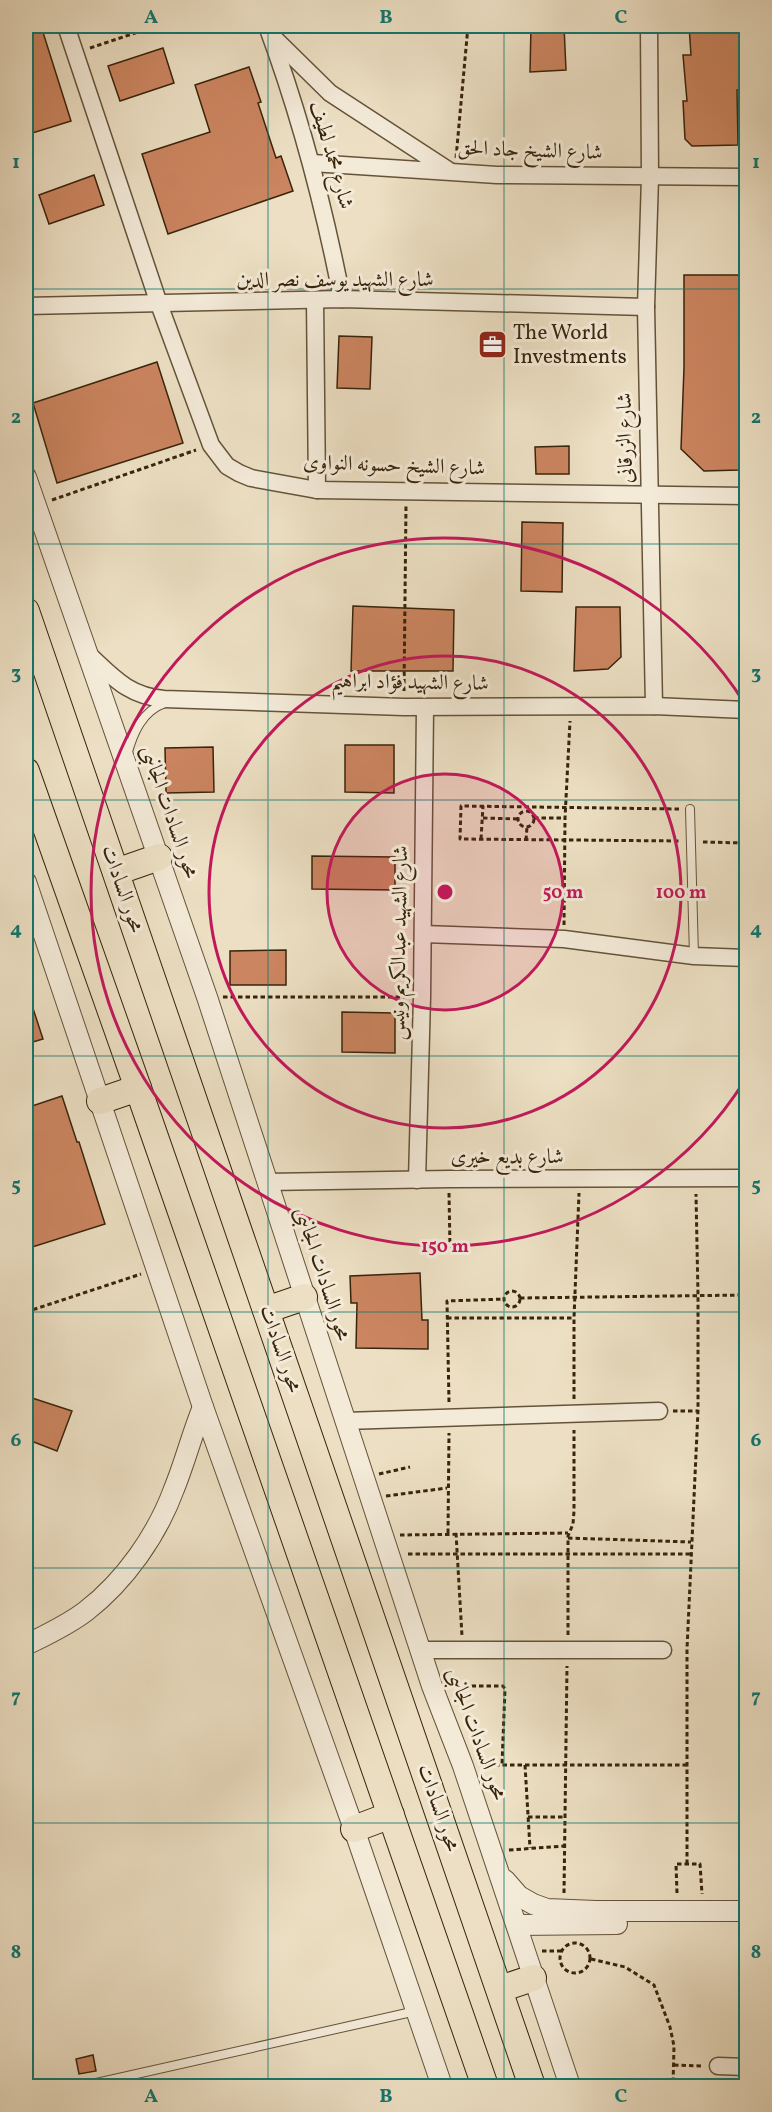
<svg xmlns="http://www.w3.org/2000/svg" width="772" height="2112" viewBox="0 0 772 2112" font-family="Vollkorn,Amiri,serif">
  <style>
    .building { fill: #cb8560; stroke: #38240b; stroke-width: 1.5 }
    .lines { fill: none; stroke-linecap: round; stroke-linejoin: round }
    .service-casing { stroke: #655339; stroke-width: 10 }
    .minor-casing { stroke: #655339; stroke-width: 19 }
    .tertiary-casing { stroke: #655339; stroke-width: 22 }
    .primary-casing { stroke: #38240b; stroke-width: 28 }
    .path { stroke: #38240b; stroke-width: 3; stroke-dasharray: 4.5 3; stroke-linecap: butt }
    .service { stroke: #f3ead8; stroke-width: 8 }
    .minor { stroke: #f3ead8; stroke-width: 16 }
    .tertiary { stroke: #f3ead8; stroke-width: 20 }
    .primary { stroke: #ecdfc3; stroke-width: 26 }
    .grid { fill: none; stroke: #0f766e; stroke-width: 1.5; stroke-opacity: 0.55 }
    .ring { fill: none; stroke: #c2185b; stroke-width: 3 }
    .labels { text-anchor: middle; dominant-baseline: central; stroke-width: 6; stroke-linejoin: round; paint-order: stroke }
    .street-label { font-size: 21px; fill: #38240b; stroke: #f3ead8 }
    .poi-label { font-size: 21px; fill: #38240b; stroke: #f3ead8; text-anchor: start }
    .centre { fill: #c2185b; stroke: #f3ead8; stroke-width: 3 }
    .ring-label { font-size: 18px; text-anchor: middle; font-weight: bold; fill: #c2185b; stroke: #f3ead8; stroke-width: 6; stroke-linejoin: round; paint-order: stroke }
    .neatline { fill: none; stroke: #0f766e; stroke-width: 2 }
    .grid-label { font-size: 20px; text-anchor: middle; font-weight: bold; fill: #0f766e }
  </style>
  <rect width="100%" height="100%" fill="#ecdfc3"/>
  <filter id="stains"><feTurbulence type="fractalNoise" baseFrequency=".00333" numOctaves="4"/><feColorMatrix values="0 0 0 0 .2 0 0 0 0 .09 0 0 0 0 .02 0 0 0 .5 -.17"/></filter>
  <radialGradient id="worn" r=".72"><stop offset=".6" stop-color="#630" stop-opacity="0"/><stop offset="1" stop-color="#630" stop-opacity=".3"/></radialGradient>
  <g class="building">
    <path d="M26,26H41L71,121L26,135Z"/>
    <path d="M531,26H564L566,70L530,72Z"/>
    <path d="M689,26H747V40H741L742,90H737L738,145L692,146L685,139L683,101H687L683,55H691Z"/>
    <path d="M163,48L174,83L120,101L108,66Z"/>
    <path d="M249,67L261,102L258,103L276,158L281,156L293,191L168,234L142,154L210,132L195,85Z"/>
    <path d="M94,175L104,205L49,224L39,195Z"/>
    <path d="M684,275H744L745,403H742L739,470L704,471L681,449L684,368Z"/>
    <path d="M339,336L372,337L370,389L337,388Z"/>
    <path d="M157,362L183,443L57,483L33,403Z"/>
    <path d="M569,446V474H536L535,447Z"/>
    <path d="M522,522L563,523L562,592L521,591Z"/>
    <path d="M353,606L454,610L453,671H351Z"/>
    <path d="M576,607H620L621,657L608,669L574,671Z"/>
    <path d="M345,745H394V793L345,792Z"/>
    <path d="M213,747L214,792L166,793L165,748Z"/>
    <path d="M312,856L395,857V890L312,889Z"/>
    <path d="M286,950V985H230V951Z"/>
    <path d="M28,993L43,1039L26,1044V994Z"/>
    <path d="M342,1012L395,1013V1053L342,1052Z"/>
    <path d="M62,1096L77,1142H79L105,1224L26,1249V1108Z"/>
    <path d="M420,1273L422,1320H428V1349L356,1348L357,1303H351L350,1276Z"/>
    <path d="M26,1396L72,1411L57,1451L26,1439Z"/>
    <path d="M93,2055L96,2071L79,2074L76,2059Z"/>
  </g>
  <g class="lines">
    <defs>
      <g id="service">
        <path d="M127,755C133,733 142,711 165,703"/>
        <path d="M690,809L694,956"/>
        <path d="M83,2086L416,2011"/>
      </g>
      <g id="minor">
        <path d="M66,26L159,304L211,445L227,466L239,473L251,478L317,490L746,496"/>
        <path d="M267,26C300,115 324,206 342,299"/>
        <path d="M649,26L650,177L646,307L654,706"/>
        <path d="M273,37L330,93L448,170"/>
        <path d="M312,163L497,175L746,177"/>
        <path d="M315,300L317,490"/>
        <path d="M26,306L342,299L646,307"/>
        <path d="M88,654C113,677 128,696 164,699L404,707L654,706L746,710"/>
        <path d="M423,934L564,939L694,956L746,958"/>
        <path d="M417,1180L422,997L425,707"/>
        <path d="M267,1182L449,1179L746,1178"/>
        <path d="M345,1421L659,1411"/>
        <path d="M420,1650H663"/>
        <path d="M718,2066L746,2067"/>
      </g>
      <g id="tertiary">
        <path d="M26,477L207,997L432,1686L463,1766L570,2086"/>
        <path d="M26,882L203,1407L354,1829L442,2086"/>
        <path d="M26,1645C46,1635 68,1625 86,1611C125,1581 157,1535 174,1489C185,1462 192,1434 203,1407"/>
        <path d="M505,1880L519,1896L533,1904L547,1909L596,1911H746"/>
        <path d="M517,1925L617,1924"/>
      </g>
      <g id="primary">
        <path d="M26,611L532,2086"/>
        <path d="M26,771L138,1088L485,2086"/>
        <path d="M116,872L159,857"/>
        <path d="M100,1101L138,1088"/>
        <path d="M266,1310L304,1297"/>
        <path d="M354,1829L391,1815"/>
        <path d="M500,1989L533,1978"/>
      </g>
    </defs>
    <use href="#service" class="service-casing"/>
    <use href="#minor" class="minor-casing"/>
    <use href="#tertiary" class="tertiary-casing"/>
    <use href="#primary" class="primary-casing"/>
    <g class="path">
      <path d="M90,48L156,26"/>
      <path d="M456,158L468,26"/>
      <path d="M52,500L196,450"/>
      <path d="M404,691L406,505"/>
      <path d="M744,726L746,898"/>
      <path d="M679,809L461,806L460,839L681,841"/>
      <circle cx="526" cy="819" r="8"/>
      <path d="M483,818L519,819"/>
      <path d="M534,818H565"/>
      <path d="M481,839L483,806"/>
      <path d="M526,840L527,827"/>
      <path d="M703,842L746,843"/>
      <path d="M564,925L565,818L570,721"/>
      <path d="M223,997H406"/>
      <path d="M449,1193L450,1248"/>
      <circle cx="512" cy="1299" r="8"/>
      <path d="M520,1298L746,1295"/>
      <path d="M26,1312L141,1274"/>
      <path d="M447,1318H574"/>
      <path d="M574,1399V1318L579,1193"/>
      <path d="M449,1402L447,1301L505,1299"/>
      <path d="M673,1411H698"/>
      <path d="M379,1474L410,1467"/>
      <path d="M386,1496L447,1488"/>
      <path d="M746,1522L740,1743V1767L746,1795"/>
      <path d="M448,1533L449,1433"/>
      <path d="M456,1533L462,1636"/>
      <path d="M400,1535L568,1533"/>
      <path d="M568,1538L691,1542"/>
      <path d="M408,1554H691"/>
      <path d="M568,1635V1536L573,1524L574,1511V1430"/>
      <path d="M449,1686H503L505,1689L502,1765"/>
      <path d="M480,1765H687"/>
      <path d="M525,1765L530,1848"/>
      <path d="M528,1817H564"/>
      <path d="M509,1850L564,1846"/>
      <path d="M687,1864V1649L698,1411V1295L696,1194"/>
      <path d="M564,1893L567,1666"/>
      <path d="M677,1893L676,1864H700L702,1894"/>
      <circle cx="575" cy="1958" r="15"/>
      <path d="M542,1951H561"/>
      <path d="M591,1959L625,1967L654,1985L670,2027L674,2046L673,2086"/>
      <path d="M674,2065L704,2066"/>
    </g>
    <use href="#service" class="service"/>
    <use href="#minor" class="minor"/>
    <use href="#tertiary" class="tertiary"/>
    <use href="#primary" class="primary"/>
  </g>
  <path class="grid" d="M268,26V2086M504,26V2086M26,289H746M26,544H746M26,800H746M26,1056H746M26,1312H746M26,1568H746M26,1823H746"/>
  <circle cx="445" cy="892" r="118" fill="#c2185b" fill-opacity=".12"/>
  <g class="ring">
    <circle cx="445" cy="892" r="118"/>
    <circle cx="445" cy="892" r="236"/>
    <path d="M745 1080A354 354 0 1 1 745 704"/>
  </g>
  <defs>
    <symbol id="office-square" viewBox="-11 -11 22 22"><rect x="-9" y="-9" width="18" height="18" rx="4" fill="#8f2418" stroke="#f3ead8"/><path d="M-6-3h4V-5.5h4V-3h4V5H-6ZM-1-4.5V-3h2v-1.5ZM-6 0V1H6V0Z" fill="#fff"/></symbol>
  </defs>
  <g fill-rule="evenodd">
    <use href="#office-square" x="476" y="328" width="33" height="33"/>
  </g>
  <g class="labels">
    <g class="street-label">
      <text transform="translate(530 151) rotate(2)">شارع الشيخ جاد الحق</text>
      <text transform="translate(331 155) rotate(74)">شارع محمد لطيف</text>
      <text x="335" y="280">شارع الشهيد يوسف نصر الدين</text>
      <text transform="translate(626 438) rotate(-91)">شارع الزرقانى</text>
      <text transform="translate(394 466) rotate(2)">شارع الشيخ حسونه النواوى</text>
      <text transform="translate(410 683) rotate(1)">شارع الشهيد فؤاد ابراهيم</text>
      <text transform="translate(169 812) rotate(71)">محور السادات الجانبى</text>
      <text transform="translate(122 889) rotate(71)">محور السادات</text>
      <text transform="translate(400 943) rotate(-89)">شارع الشهيد عبدالكريم ونيس</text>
      <text x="507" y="1157">شارع بديع خيرى</text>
      <text transform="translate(322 1274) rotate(72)">محور السادات الجانبى</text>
      <text transform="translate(280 1349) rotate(71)">محور السادات</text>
      <text transform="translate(476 1734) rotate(70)">محور السادات الجانبى</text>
      <text transform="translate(438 1808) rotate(71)">محور السادات</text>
    </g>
    <g class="poi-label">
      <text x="513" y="333">The World<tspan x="513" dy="24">Investments</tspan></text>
    </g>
  </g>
  <circle cx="445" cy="892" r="9" class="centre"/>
  <g class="ring-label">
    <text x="563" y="898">50 m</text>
    <text x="681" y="898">100 m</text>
    <text x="445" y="1252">150 m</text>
  </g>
  <rect width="772" height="2112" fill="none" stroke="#ecdfc3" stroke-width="66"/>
  <rect x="33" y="33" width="706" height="2046" class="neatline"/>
  <g class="grid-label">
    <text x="151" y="23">A</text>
    <text x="386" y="23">B</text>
    <text x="621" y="23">C</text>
    <text x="16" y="168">1</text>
    <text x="756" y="168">1</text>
    <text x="16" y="423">2</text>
    <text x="756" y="423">2</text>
    <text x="16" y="679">3</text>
    <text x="756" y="679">3</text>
    <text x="16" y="935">4</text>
    <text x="756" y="935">4</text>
    <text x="16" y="1191">5</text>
    <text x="756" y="1191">5</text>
    <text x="16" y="1446">6</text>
    <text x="756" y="1446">6</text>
    <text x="16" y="1702">7</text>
    <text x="756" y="1702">7</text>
    <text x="16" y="1958">8</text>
    <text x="756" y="1958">8</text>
    <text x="151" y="2102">A</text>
    <text x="386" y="2102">B</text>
    <text x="621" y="2102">C</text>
  </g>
  <rect width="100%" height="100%" filter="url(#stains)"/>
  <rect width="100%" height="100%" fill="url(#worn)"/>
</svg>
